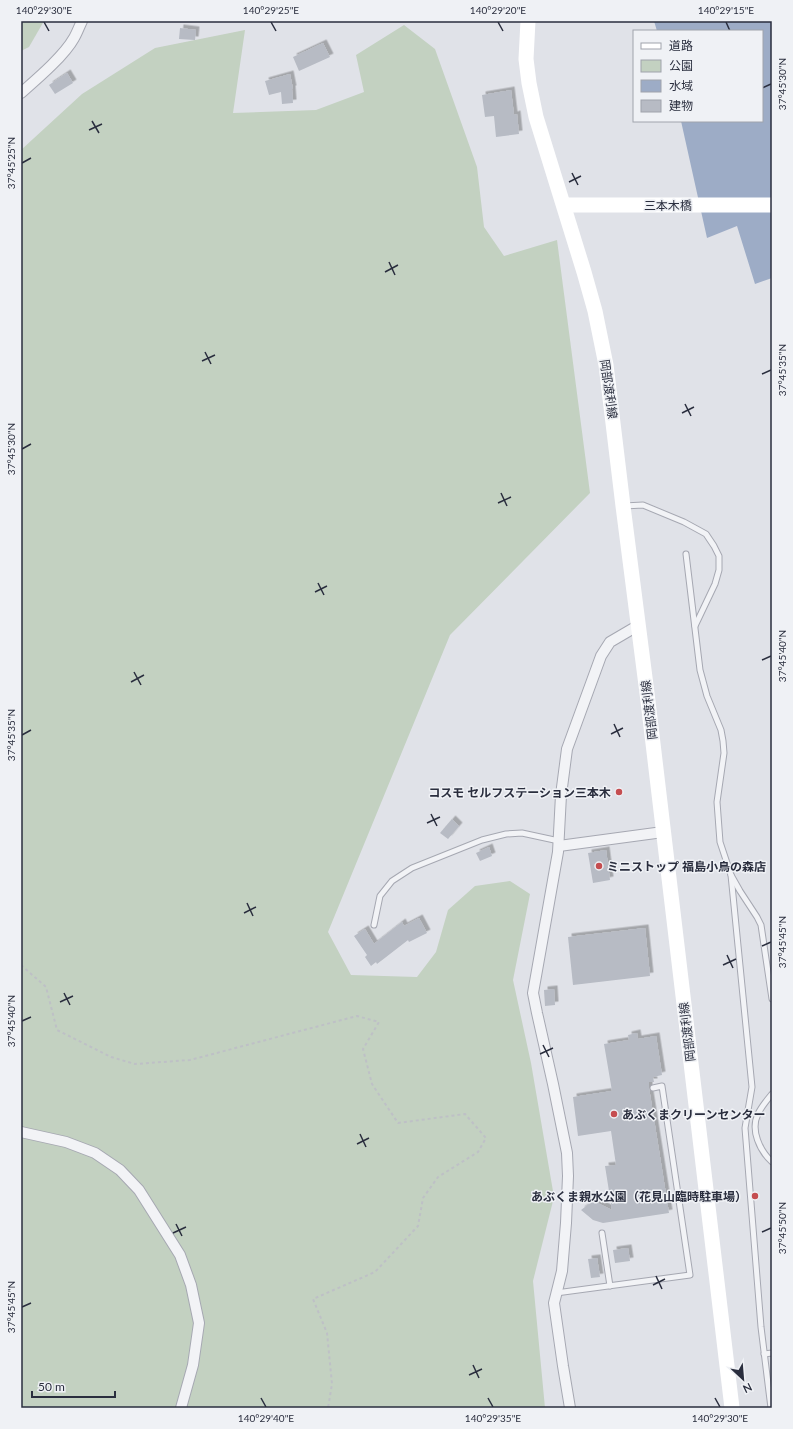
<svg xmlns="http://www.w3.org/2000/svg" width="793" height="1429" viewBox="0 0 793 1429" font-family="Lato,'Noto Sans JP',sans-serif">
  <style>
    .green { fill: #c3d1c1 }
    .water { fill: #9dacc6 }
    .building { fill: #b7bbc4; filter: url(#shadow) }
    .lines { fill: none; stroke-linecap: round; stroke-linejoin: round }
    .lane-casing { stroke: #a6a8b2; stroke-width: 7 }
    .street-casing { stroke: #a6a8b2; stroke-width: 12 }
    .path { stroke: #bec0c6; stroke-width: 2; stroke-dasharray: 3 3; stroke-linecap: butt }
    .lane { stroke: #f2f3f6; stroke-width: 5 }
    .street { stroke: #f2f3f6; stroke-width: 10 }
    .secondary { stroke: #fff; stroke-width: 15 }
    .ticks { fill: none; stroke: #2a2e3e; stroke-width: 1.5 }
    .poi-dot { fill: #c54d50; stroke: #eff1f5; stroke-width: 1.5 }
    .labels { text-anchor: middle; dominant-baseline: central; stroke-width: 3; stroke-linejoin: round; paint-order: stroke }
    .street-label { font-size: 12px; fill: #2a2e3e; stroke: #eff1f5 }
    .poi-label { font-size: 12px; font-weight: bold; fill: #2a2e3e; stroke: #eff1f5; text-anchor: end }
    .neatline { fill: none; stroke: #2a2e3e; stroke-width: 1.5 }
    .ticks-label { font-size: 10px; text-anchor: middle; fill: #2a2e3e }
  </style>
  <defs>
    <filter id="shadow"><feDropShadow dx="3.5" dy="-3.5" stdDeviation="0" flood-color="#0004"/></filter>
  </defs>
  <rect width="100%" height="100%" fill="#e0e2e8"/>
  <g class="green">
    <path d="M21,21H44L29,47L21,51Z"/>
    <path d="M404,25L435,49L477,167L484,227L504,256L557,240L590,493L450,635L328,932L351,975L417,977L436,952L448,910L475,886L510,881L530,894L513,980L531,1063L554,1197L533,1281L545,1408H21V150L82,94L155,48L245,30L233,113L316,110L364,92L356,55Z"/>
  </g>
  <path class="water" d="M654,21H772V278L755,284L737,226L707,238L681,121H762V31H657Z"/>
  <g class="building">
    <path d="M180,28L196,30L195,40L179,39Z"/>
    <path d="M323,43L330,57L299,71L293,57Z"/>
    <path d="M67,73L73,83L55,94L49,85Z"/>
    <path d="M290,74L293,89H292L293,103L282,104L281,92L269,95L265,81Z"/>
    <path d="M511,90L514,115L517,114L519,134L496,137L494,116L485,117L482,95Z"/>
    <path d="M452,819L459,826L448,839L440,833Z"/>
    <path d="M489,847L492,856L480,861L476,853Z"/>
    <path d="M606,850L610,880L593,883L588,853Z"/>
    <path d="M419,918L427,933L409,942L408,940L377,964L376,962L371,966L365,957L367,955L354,936L365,929L374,944L402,922L404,926Z"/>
    <path d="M645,928L650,976L573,985L568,937Z"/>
    <path d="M554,989L555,1005L545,1006L544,990Z"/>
    <path d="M637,1033L638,1039L656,1036L662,1075L653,1077L654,1082H649V1088L669,1213L603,1223L593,1220L581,1210L593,1201L612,1210L605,1166L616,1165L611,1131L578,1136L573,1097L612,1091L604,1044L629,1040L628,1035Z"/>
    <path d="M628,1248L630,1261L615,1263L613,1250Z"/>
    <path d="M597,1258L600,1277L591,1278L588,1259Z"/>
  </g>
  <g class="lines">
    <defs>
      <g id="lane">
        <path d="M624,506L643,505L684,522L706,534L714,546L719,556V570L715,584L695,626"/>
        <path d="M686,554L700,670L707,696L721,730L723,741L724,753L717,802L720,842L731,875L740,891L757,917L761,925L772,999"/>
        <path d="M731,875L752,1087L745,1128L761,1327L771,1408"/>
        <path d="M374,925L380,896L392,881L412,868L482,840L506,834L522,833L559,841"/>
        <path d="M772,1094C767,1100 761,1107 758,1114C750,1130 760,1151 772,1162"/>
        <path d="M602,1233L610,1286"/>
        <path d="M556,1293L690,1275L662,1086L653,1088"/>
        <path d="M764,1354L772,1353"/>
      </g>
      <g id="street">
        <path d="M21,93C37,79 64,56 74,38C77,33 79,27 82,21"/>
        <path d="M559,846L663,832"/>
        <path d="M21,1132L66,1142L95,1153L120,1170L139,1190L180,1255L191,1285L199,1323L193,1365L181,1408"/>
        <path d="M570,1408L563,1366L554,1303L562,1271L566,1223L568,1176L567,1153L553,1084L537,1013L533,993L558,852L561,795L567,749L601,656L610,642L639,625"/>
      </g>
    </defs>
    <use href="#lane" class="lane-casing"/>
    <use href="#street" class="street-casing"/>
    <path class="path" d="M21,965L46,987L57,1030L111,1057L135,1064L190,1060L357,1016L379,1022L363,1049L372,1084L398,1123L465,1114L486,1138L478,1152L438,1177L423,1198L418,1226L375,1272L313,1299L327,1333L332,1384L328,1408"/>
    <use href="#lane" class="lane"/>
    <use href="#street" class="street"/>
    <g class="secondary">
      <path d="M528,21L526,59L529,83L536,117L584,272L595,311L606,365L623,506L647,693L732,1408"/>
      <path d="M564,205H772"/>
    </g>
  </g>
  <path class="ticks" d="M44,22L49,31M271,22L276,31M498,22L503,31M726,22L730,31M762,88L771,84M92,121L99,133M89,130L102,124M22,163L31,158M572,173L578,185M569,182L581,176M389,262L395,275M385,272L398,265M205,352L211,364M202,361L215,355M762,374L771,370M685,404L691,416M682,413L694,407M22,449L31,444M501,493L507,506M498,503L511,497M318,583L324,595M315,592L327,586M762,660L771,656M134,672L141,685M131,682L144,675M614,724L620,737M611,734L623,728M22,735L31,730M431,814L437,826M427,823L440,817M247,903L253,916M244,913L256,907M762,946L771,942M727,955L733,968M723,965L736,959M64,993L70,1005M60,1002L73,996M22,1021L31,1017M543,1045L549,1057M540,1054L553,1048M360,1134L366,1147M357,1144L369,1138M176,1224L182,1236M762,1232L771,1228M173,1233L186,1227M656,1276L662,1289M653,1285L665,1279M22,1307L31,1303M473,1365L479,1378M469,1375L482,1369M261,1398L266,1407M488,1398L493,1407M715,1398L720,1407"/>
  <g class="poi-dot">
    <circle cx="619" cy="792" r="4"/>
    <circle cx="599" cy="866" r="4"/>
    <circle cx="614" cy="1114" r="4"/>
    <circle cx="755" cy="1196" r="4"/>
  </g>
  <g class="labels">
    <g class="street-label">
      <text x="668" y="205">三本木橋</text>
      <text transform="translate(609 389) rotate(82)">岡部渡利線</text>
      <text transform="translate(649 710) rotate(-97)">岡部渡利線</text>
      <text transform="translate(687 1032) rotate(-97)">岡部渡利線</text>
    </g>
    <g class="poi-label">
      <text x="611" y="792">コスモ セルフステーション三本木</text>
      <text x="607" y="866" text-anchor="start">ミニストップ 福島小鳥の森店</text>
      <text x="622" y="1114" text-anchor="start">あぶくまクリーンセンター</text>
      <text x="747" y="1196">あぶくま親水公園（花見山臨時駐車場）</text>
    </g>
  </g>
  <rect width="793" height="1429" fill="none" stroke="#eff1f5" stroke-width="44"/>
  <rect x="633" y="30" width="130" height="92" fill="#eff1f5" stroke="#a0a3ac"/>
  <rect x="641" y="43" width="20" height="6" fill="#ffffff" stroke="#a0a3ac"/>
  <text x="669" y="50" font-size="12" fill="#2a2e3e">道路</text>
  <rect x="641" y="60" width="20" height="12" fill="#c3d1c1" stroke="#a0a3ac"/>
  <text x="669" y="70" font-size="12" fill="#2a2e3e">公園</text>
  <rect x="641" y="80" width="20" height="12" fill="#9dacc6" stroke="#a0a3ac"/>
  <text x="669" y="90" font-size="12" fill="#2a2e3e">水域</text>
  <rect x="641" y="100" width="20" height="12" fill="#b7bbc4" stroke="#a0a3ac"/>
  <text x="669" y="110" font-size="12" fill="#2a2e3e">建物</text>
  <g transform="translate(743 1379) rotate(154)" stroke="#eff1f5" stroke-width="3" paint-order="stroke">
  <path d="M0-3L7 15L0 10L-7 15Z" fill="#2a2e3e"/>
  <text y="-6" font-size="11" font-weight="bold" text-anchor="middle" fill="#2a2e3e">N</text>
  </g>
  <path d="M32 1391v6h83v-6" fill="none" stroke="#2a2e3e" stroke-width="2"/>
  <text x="38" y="1391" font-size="12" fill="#2a2e3e" stroke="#eff1f5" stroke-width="3" paint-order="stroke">50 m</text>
  <rect x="22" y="22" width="749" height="1385" class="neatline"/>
  <g class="ticks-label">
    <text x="44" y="14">140°29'30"E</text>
    <text x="271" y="14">140°29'25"E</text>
    <text x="498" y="14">140°29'20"E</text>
    <text x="726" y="14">140°29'15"E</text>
    <text transform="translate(782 84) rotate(-90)" y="4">37°45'30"N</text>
    <text transform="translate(11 163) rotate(-90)" y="4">37°45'25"N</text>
    <text transform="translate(782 370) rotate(-90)" y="4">37°45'35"N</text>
    <text transform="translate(11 449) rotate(-90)" y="4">37°45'30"N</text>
    <text transform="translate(782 656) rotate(-90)" y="4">37°45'40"N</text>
    <text transform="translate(11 735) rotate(-90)" y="4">37°45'35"N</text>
    <text transform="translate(782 942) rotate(-90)" y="4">37°45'45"N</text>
    <text transform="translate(11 1021) rotate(-90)" y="4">37°45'40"N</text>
    <text transform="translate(782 1228) rotate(-90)" y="4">37°45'50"N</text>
    <text transform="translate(11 1307) rotate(-90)" y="4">37°45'45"N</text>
    <text x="266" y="1422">140°29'40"E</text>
    <text x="493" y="1422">140°29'35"E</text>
    <text x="720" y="1422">140°29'30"E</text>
  </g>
</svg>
